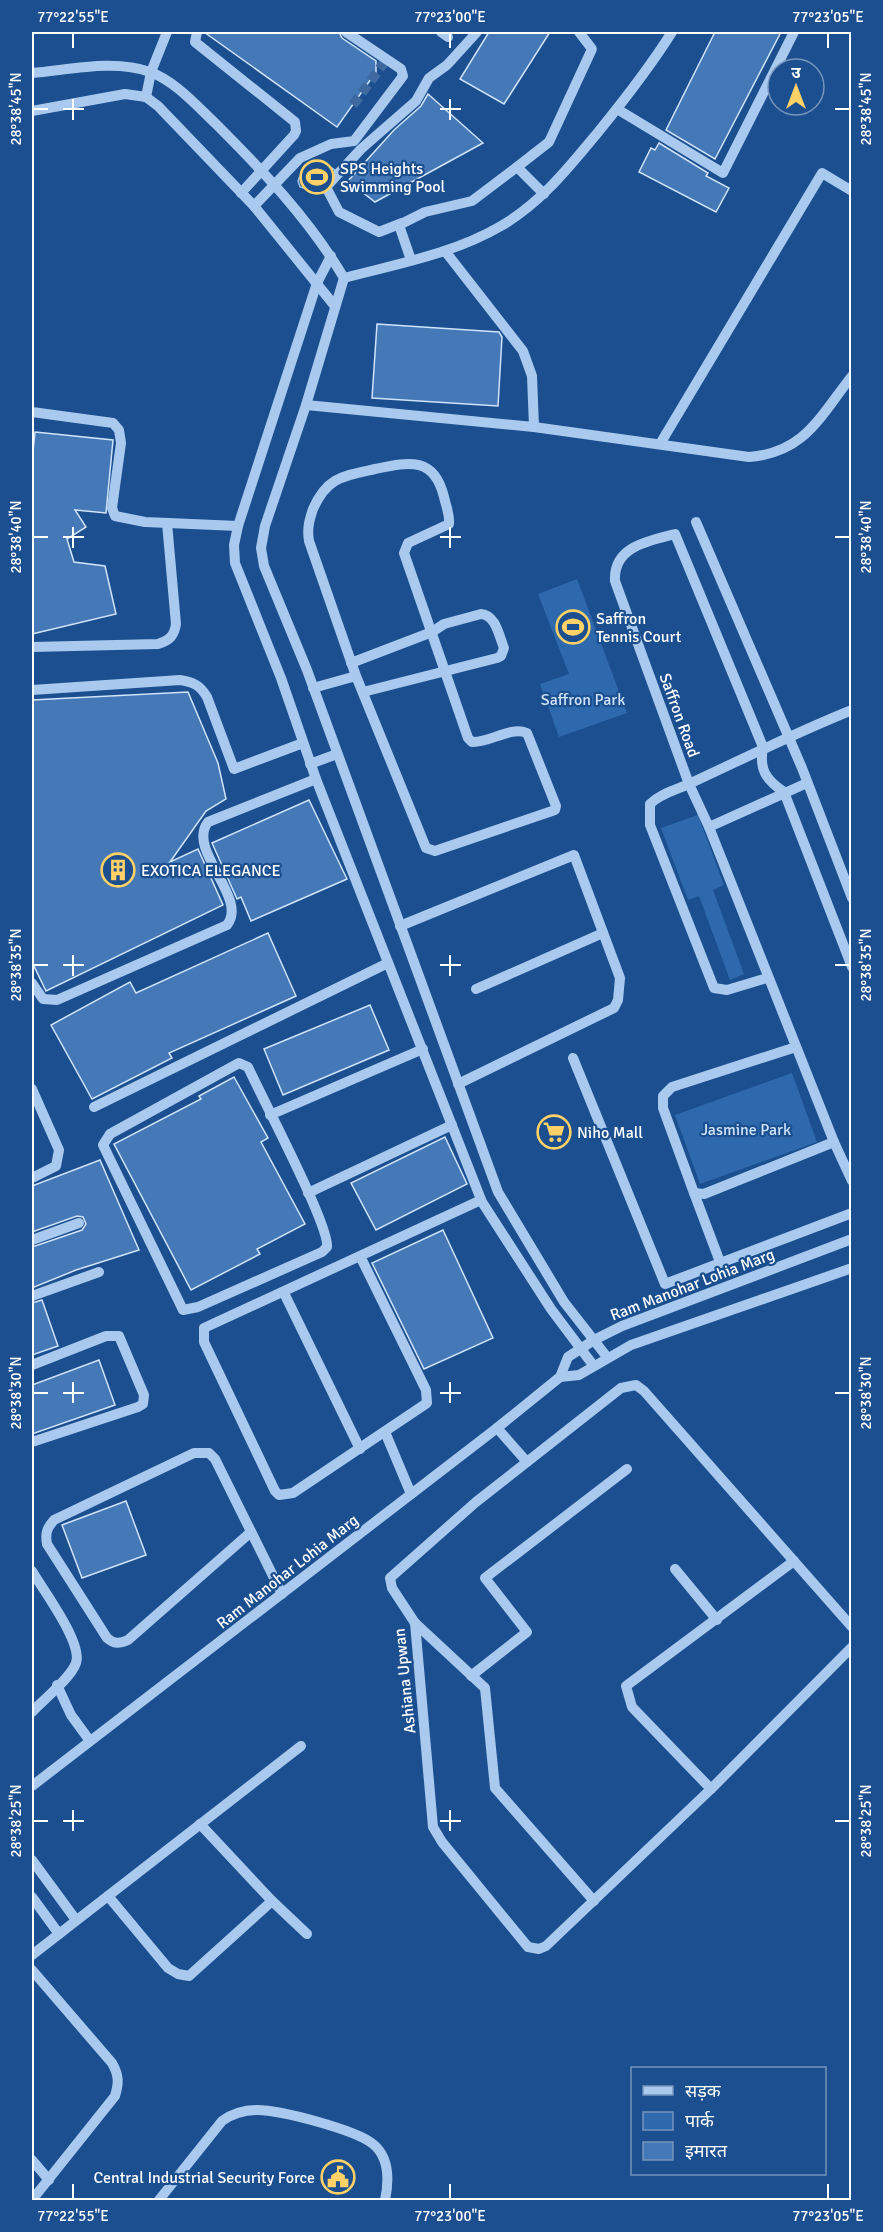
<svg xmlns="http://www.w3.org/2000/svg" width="883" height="2232" font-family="Signika,'Noto Sans Devanagari',sans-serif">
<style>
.green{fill:#2e69ad}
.water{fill:#3c6290;stroke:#9cc4f0;stroke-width:1.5}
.building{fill:#4478b7;stroke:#cfe3fa;stroke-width:1.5}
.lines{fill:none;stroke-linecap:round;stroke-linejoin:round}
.minor-tunnel{stroke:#3d69a0;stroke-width:10;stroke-dasharray:10 5;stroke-linecap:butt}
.minor{stroke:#a9c9ee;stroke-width:10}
.ticks{fill:none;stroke:#fff;stroke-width:2}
.labels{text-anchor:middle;stroke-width:4.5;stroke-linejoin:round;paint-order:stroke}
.poi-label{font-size:16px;fill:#fff;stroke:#1b4f8f;text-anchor:start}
.park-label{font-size:16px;fill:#cfe3fa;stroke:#1b4f8f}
.street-label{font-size:16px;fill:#fff;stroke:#1b4f8f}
.neatline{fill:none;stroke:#fff;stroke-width:2}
.ticks-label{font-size:15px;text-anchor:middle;fill:#fff}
</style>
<rect width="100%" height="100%" fill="#1b4f8f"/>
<!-- green -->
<g class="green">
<polygon points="577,579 627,713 559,737 540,684 569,674 538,594"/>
<polygon points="698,815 724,885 713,890 744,974 730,980 699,896 688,900 661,828"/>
<polygon points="792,1073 817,1142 700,1184 675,1115"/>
</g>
<!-- water -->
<polygon class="water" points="327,165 335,170 333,177 307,189 300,187 298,181 300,176"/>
<!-- building -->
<g class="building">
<polygon points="204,32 339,32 342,38 376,61 376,72 337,127"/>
<polygon points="489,32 550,32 504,104 460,79"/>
<polygon points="715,32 781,32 715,159 666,130"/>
<polygon points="428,94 483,143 375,202 348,181 394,130 421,106"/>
<polygon points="659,143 708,173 706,176 729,188 716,212 639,172 651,148 655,150"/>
<polygon points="377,324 499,332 502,337 498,406 372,398"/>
<polygon points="35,432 113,440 106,513 75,510 86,527 67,539 74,562 105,566 116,614 32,634 32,461"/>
<polygon points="188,692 218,763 226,799 206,811 170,862 198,849 223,905 46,991 32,962 32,700"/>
<polygon points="309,800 347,879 251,921 241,897 237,899 212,843"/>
<polygon points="268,933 296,996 169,1053 172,1058 92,1099 51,1025 130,982 136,993"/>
<polygon points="370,1005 389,1050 283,1095 264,1049"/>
<polygon points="234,1077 268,1138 261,1142 305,1224 257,1249 260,1254 191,1290 114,1144 201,1099 199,1096"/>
<polygon points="445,1137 467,1184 376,1230 351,1183"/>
<polygon points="100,1160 139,1250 76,1270 32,1288 32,1247 82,1230 86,1224 83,1217 77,1216 32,1232 32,1186"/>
<polygon points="443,1230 493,1338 424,1369 372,1263"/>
<polygon points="42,1300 58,1346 32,1355 32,1303"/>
<polygon points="99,1360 115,1405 32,1434 32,1385"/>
<polygon points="126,1501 146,1555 82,1578 62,1525"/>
</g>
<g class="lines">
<!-- minor-tunnel -->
<polyline class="minor-tunnel" points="353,105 386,60"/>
<!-- minor -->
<g class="minor">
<polyline points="197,32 195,42 295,122 296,131 294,135 241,193"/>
<polyline points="441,32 448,37"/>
<path d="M32 73C69 70 114 59 150 72 175 81 196 105 215 123 263 171 309 219 344 278L306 405 265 526 261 548 264 566 307 670 498 1192 564 1302 607 1357"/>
<polyline points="146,97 151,72 167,32"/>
<polyline points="617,109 723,173 794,32"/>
<polyline points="32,111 125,94 146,97 158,106 254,206 334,305"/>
<polyline points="544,194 517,167 549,142 592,49 579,32"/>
<polyline points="254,206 300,158 331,144 354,141 403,76 401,69 346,32"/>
<polyline points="402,223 379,232 339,212 326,187 361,149 416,101 429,78 447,65 477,32"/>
<polyline points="445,251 523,351 532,376 534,427"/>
<polyline points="331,256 317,283 238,526 234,545 235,563 281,678 316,779 482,1202 551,1309 593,1365"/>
<polyline points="411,260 399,225 425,212 472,201 517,167"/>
<path d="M344 278C397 264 453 254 501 226 541 203 569 167 599 131 625 99 650 67 672 32"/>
<path d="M306 405 534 427 749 457C805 453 820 416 852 376"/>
<polyline points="32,412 113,423 119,430 121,443 112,508 115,516 145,522 238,526"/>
<polyline points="660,444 822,173 852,191"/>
<polyline points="696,522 802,768 852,898"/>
<path d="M32 647 158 644C170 640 174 636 176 624L167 523"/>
<path d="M351 663 432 632 444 624 481 614C496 615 499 636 504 648L501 656 497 658 363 692"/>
<path d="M313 688 356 676 309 541C307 529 309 521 313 509 327 477 343 476 375 469 409 462 434 456 444 497 446 506 450 515 449 524L408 543 404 553 468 738 472 742C490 743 510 726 527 733L556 806 555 810 435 851 426 848 356 676"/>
<path d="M32 690 180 680C193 682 200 685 207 697L234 769 303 743"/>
<polyline points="310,764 337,754"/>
<path d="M807 783 709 827 689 784 615 581C613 547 647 541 675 534L763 747C759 769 765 779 784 792L852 967"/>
<polyline points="709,827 834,1142 704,1194 694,1193 663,1108 663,1096 672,1087 796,1047"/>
<polyline points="400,926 574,855 620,978 618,1000 614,1008 458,1084"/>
<path d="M767 978 727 990 714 988 650 825V804C661 793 677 790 691 783 745 758 797 732 852 710"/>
<path d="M32 983 43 999 57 1000 227 925C249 898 186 850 208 822L316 779"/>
<polyline points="476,989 603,933"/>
<polyline points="573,1058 665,1284 852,1213"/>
<path d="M239 1063 248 1067C261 1096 330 1226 327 1247L322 1252 198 1307 183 1310 103 1145 110 1134Z"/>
<polyline points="32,1089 59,1150 56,1166 32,1178"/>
<polyline points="94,1107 388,963"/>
<polyline points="270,1115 423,1049"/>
<polyline points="834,1142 852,1181"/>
<polyline points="308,1193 452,1125"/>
<polyline points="694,1193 720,1262"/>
<polyline points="32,1240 79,1223"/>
<polyline points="361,1258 426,1390 427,1403 293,1493 279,1495 275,1491 204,1342 204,1328 481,1200"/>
<polyline points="284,1293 360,1449"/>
<polyline points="32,1296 99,1272"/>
<polyline points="32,1365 106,1336 119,1336 144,1395 143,1404 138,1407 32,1442"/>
<polyline points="560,1377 579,1375 631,1345 852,1268"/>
<polyline points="497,1428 527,1462"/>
<polyline points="385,1432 411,1494"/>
<path d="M251 1532 128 1640C119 1644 114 1644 107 1638L47 1544C45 1533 47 1528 54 1520L194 1453H209L215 1459 282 1594"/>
<polyline points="675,1569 717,1620"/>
<path d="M32 1571C43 1590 83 1643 76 1663 71 1678 43 1700 32 1712"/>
<polyline points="415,1623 485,1688 495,1788 594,1901"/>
<polyline points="852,1627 644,1391 636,1385 621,1388 476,1502 390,1578 392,1588 415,1623 433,1827 442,1842 528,1947 539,1949 546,1946 711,1789 852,1647"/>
<polyline points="471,1676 527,1632 485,1578 627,1469"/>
<polyline points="57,1685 71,1715 90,1741"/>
<polyline points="32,1786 497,1428 560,1377 568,1357 594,1340 622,1326 852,1239"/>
<polyline points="711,1789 632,1707 626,1686 794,1561"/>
<polyline points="200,1824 272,1901 307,1934"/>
<polyline points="32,1860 76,1920"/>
<polyline points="108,1896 168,1968 178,1974 189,1976 272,1901"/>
<polyline points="32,1897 59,1934"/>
<polyline points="32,1955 301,1746"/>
<path d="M32 1970 112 2063C119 2075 119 2083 115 2096L32 2200"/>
<polyline points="32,2160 49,2180"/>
<path d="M159 2200 222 2121C233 2113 244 2110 257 2110 281 2110 356 2130 373 2144 390 2158 389 2181 385 2200"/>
</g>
</g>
<!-- ticks -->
<path class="ticks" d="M73 33V48M450 33V48M828 33V48M73 99V120M450 99V120M33 109H48M63 109H84M440 109H461M835 109H850M73 527V548M450 527V548M33 537H48M63 537H84M440 537H461M835 537H850M73 955V976M450 955V976M33 965H48M63 965H84M440 965H461M835 965H850M73 1382V1403M450 1382V1403M33 1393H48M63 1393H84M440 1393H461M835 1393H850M73 1810V1831M450 1810V1831M33 1821H48M63 1821H84M440 1821H461M835 1821H850M73 2184V2199M450 2184V2199M828 2184V2199"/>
<!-- icons -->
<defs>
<g id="stadium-ring" transform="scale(1.725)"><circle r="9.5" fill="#1b4f8f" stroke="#ffd166" stroke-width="1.5"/><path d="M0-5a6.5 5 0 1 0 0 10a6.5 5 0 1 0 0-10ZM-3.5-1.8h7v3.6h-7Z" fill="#ffd166"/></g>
<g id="building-ring" transform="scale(1.725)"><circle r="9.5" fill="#1b4f8f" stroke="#ffd166" stroke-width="1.5"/><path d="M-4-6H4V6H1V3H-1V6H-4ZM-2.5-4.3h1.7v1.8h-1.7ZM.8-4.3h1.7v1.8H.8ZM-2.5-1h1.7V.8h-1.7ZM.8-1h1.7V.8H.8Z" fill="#ffd166"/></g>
<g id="supermarket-ring" transform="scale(1.725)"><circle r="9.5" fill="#1b4f8f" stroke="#ffd166" stroke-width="1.5"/><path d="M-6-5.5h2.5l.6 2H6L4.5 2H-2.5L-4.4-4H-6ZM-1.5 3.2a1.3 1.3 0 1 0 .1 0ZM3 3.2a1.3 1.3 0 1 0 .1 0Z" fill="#ffd166"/></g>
<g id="civic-ring" transform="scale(1.725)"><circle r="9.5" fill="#1b4f8f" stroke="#ffd166" stroke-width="1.5"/><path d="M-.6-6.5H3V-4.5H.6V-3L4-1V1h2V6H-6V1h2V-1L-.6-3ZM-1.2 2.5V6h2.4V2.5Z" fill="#ffd166"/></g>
</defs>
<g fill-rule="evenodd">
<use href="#stadium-ring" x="317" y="177"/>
<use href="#stadium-ring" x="573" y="627"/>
<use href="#building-ring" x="118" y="870"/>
<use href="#supermarket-ring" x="554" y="1132"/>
<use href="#civic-ring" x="338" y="2177"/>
</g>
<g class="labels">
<!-- poi labels -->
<g class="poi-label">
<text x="340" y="174">SPS Heights<tspan x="340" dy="18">Swimming Pool</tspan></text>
<text x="596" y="624">Saffron<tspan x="596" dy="18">Tennis Court</tspan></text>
<text x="141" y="876">EXOTICA ELEGANCE</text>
<text x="577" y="1138">Niho Mall</text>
<text x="315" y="2183" text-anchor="end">Central Industrial Security Force</text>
</g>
<!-- park labels -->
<g class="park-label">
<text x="583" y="705">Saffron Park</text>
<text x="746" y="1135">Jasmine Park</text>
</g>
<!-- street labels -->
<g class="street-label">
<text transform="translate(680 715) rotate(70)" y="6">Saffron Road</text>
<text transform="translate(692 1284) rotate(-21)" y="6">Ram Manohar Lohia Marg</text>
<text transform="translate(287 1571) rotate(-38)" y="6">Ram Manohar Lohia Marg</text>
<text transform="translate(404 1681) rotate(-96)" y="6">Ashiana Upwan</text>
</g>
</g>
<!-- border -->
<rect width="883" height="2232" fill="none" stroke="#1b4f8f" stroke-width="66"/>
<!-- legend -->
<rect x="631" y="2067" width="195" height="108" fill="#1b4f8f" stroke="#7695bc" stroke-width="1.5"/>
<rect x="643" y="2086" width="30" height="9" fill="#a9c9ee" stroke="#7695bc" stroke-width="1.5"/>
<text x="685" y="2097" font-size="18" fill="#ffffff">सड़क</text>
<rect x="643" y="2112" width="30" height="18" fill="#2e69ad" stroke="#7695bc" stroke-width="1.5"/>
<text x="685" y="2127" font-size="18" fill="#ffffff">पार्क</text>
<rect x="643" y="2142" width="30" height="18" fill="#4478b7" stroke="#7695bc" stroke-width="1.5"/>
<text x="685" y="2157" font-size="18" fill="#ffffff">इमारत</text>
<!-- north arrow -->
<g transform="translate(796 87)"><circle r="28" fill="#1b4f8f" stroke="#7695bc" stroke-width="1.5"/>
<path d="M0-4.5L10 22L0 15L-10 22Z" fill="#ffd166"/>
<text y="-9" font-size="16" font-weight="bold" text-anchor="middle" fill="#ffffff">उ</text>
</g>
<rect x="33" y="33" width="817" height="2166" class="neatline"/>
<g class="ticks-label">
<text x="73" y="22">77°22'55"E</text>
<text x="450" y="22">77°23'00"E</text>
<text x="828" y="22">77°23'05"E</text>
<text transform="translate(16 109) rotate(-90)" y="5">28°38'45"N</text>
<text transform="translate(866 109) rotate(-90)" y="5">28°38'45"N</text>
<text transform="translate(16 537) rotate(-90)" y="5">28°38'40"N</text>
<text transform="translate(866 537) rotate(-90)" y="5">28°38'40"N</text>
<text transform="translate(16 965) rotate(-90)" y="5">28°38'35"N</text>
<text transform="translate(866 965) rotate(-90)" y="5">28°38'35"N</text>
<text transform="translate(16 1393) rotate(-90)" y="5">28°38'30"N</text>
<text transform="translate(866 1393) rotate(-90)" y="5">28°38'30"N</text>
<text transform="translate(16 1821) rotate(-90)" y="5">28°38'25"N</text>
<text transform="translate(866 1821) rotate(-90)" y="5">28°38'25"N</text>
<text x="73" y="2221">77°22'55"E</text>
<text x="450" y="2221">77°23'00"E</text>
<text x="828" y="2221">77°23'05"E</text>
</g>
</svg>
